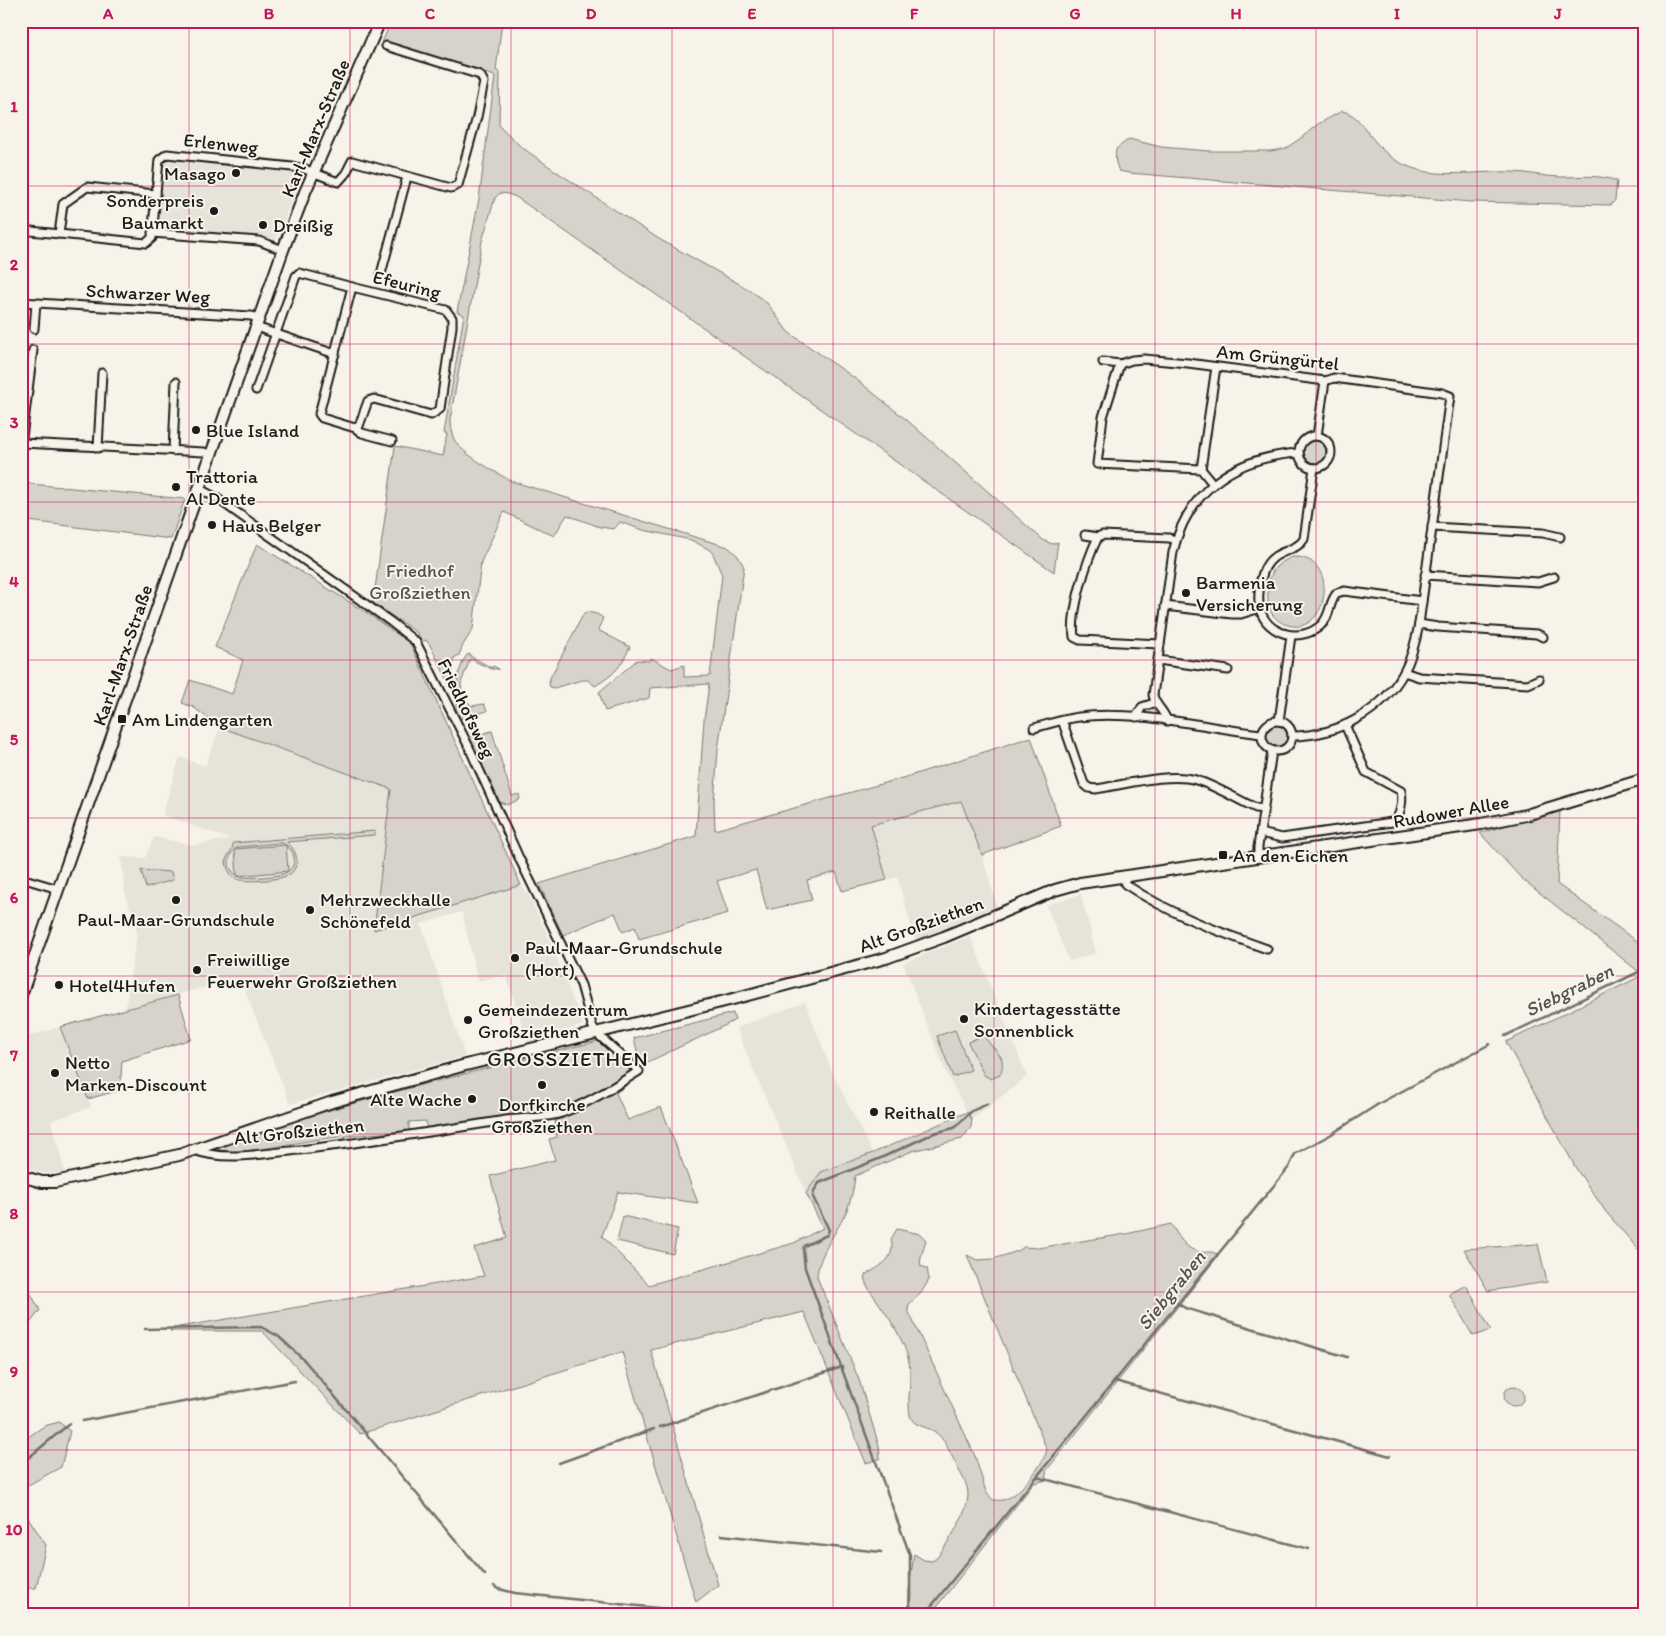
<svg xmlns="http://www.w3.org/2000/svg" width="1666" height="1636" font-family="Itim,sans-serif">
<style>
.built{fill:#e6e3d9}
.green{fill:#d7d3cb;stroke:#7a7874;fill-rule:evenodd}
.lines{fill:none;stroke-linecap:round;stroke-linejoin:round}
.stream{stroke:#72716c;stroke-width:2.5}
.street-casing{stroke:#1c1c1c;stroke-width:11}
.secondary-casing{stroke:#1c1c1c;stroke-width:14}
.street{stroke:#f7f3e8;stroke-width:7}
.secondary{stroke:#f7f3e8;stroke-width:10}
.grid{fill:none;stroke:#c2185b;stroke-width:1;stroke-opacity:0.55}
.poi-dot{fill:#1c1c1c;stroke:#f7f3e8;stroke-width:2}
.labels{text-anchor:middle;stroke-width:4;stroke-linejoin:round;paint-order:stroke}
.street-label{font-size:19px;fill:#1c1c1c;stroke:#f7f3e8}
.poi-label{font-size:19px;fill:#1c1c1c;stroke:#f7f3e8;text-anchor:start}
.park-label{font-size:19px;fill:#545351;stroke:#f7f3e8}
.water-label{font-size:20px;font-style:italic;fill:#565452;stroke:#f7f3e8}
.quarter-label{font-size:21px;letter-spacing:1px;fill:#1c1c1c;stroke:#f7f3e8}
.neatline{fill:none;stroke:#c2185b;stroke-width:2}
.grid-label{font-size:16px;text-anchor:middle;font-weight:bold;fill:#c2185b}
</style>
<rect width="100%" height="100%" fill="#f7f3e8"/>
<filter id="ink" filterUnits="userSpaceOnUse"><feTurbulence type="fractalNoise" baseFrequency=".02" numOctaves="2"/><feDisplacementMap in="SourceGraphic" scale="10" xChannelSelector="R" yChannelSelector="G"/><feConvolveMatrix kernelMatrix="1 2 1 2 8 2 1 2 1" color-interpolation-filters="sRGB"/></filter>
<g filter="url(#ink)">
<!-- built -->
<g class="built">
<polygon points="170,149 308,162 274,245 154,231 161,160 168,155"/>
<polygon points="220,727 391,789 374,930 521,885 528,894 550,941 583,1025 528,1043 506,975 478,981 462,912 421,924 465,1056 290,1104 240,978 123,1009 126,1005 137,932 125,892 121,857 145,858 154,837 194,845 230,839 162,815 180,757 205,766"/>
<polygon points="961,801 982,855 998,909 916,942 897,877 887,880 871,825"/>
<polygon points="1081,894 1096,953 1069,961 1046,905"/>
<polygon points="970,936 1027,1076 972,1120 947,1075 903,963"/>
<polygon points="805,1002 833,1074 876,1160 814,1191 806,1193 736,1028"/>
<polygon points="60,1027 91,1107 51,1121 65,1172 47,1174 34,1171 21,1164 21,1038"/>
</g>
<!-- green -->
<g class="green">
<path d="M391 21H502L496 70 500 73 499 125 520 146 557 172 659 239 750 290 768 304 788 332 856 379 908 421 1043 540 1052 544 1058 542 1054 572 516 197 508 194 500 193 495 198 482 241 450 420C450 426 451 433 454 439 460 453 497 473 511 481L728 547 738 556 744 567 718 750 714 802 715 830 906 777 1031 737 1061 826 982 855 961 801 871 825 887 880 842 891 836 872 807 880 812 900 767 910 756 870 717 881 728 913 639 939 635 927 623 932 615 913 563 935 539 884 696 836 704 720 709 684 650 688 649 698 605 711 599 692 637 660 649 661 651 658 671 669 684 665V677L710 676 722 575 713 554 710 550 691 540 643 530 620 522 614 529 600 527 567 515 554 536 504 512 481 562 473 629 463 645 459 655 454 658 451 687 429 643 425 640 422 642 416 632 373 603 395 446 443 456 447 434 444 433 464 315 457 312 479 199 495 76 382 43Z"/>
<path d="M1342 111C1358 114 1363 128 1374 140 1388 158 1405 168 1428 172 1452 176 1486 171 1512 172 1528 172 1544 177 1561 177 1580 177 1599 174 1617 181L1615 200 1611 205 1471 202 1129 173 1119 171C1115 163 1115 157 1116 149L1129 139 1161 147 1209 151H1271L1286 148 1301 138 1318 124Z"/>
<circle cx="1315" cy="452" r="11"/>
<polygon points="21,483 185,499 171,539 21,520"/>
<polygon points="257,544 367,613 410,643 521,885 374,930 391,789 220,727 193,707 182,703 190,680 232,694 243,660 215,647"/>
<path d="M1293 557C1341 555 1329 637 1288 625 1282 624 1276 619 1272 614 1265 602 1267 577 1276 567 1281 562 1287 559 1293 557Z"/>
<path d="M587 612 597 614 603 618 598 630 630 647C620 668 615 674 595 686L588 680H582L554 688 550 687 549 684 550 678 584 613Z"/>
<polygon points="470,654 470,656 492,668 493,666 499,669 491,669 470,659 461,683 462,696 472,706 484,704 487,711 460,719 456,710 458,675 463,661 467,655"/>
<circle cx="1277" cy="736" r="11"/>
<polygon points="492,731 512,796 519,794 520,799 507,805 500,802 469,737"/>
<polygon points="1560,810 1557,884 1645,947 1645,1257 1606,1212 1577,1170 1506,1042 1643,975 1521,878 1480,833"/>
<path d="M375 831V835L287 842C296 850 302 864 290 874 282 880 245 883 237 879 232 877 229 872 227 867 223 855 234 852 233 843ZM281 843C295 847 300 866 285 873 277 877 246 879 237 876L288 871 286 845 235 849 237 875C225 868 227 853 239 847Z"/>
<polygon points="141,870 171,872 173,880 146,888"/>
<polygon points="178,995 191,1039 122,1061 120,1090 88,1099 60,1027"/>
<polygon points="733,1013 735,1020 726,1025 648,1062 640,1060 638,1055 634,1038"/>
<polygon points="955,1030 971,1070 953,1077 937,1036"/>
<path d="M984 1035C991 1051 1009 1053 1000 1075L991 1079 984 1075 968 1042Z"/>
<path d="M598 1041 637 1077 616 1093 628 1120 661 1107 698 1203 618 1192 602 1236 649 1285 794 1243 823 1228 806 1193 821 1172 873 1153 967 1112 972 1120 971 1127 962 1139 912 1151 855 1176C854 1188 851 1199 847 1210 837 1233 819 1252 817 1277L859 1380 879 1446 880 1459 866 1463 804 1312 651 1350 718 1585 696 1602 622 1352 360 1434 262 1331H170L179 1327 484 1276 474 1248 507 1238 490 1176 555 1160 549 1139 557 1137 555 1120 546 1111 427 1129 426 1121 409 1122V1131C377 1133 345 1136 314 1140 296 1143 232 1156 219 1150V1148L220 1146C344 1101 470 1073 598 1041Z"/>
<polygon points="623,1216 678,1229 673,1254 617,1241"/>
<path d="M1171 1224C1178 1235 1185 1250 1200 1252 1209 1253 1210 1250 1219 1255L1046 1471 1047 1480 1034 1483 930 1615H908L909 1589 914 1554 924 1560 932 1561 937 1558C948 1541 968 1515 968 1494 968 1483 959 1472 955 1462 949 1451 945 1439 934 1431 925 1426 912 1426 910 1415 907 1400 911 1384 910 1369 907 1339 883 1310 867 1286L865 1275C881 1266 896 1259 891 1239L897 1229 920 1234 926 1240 921 1257 920 1266 927 1268 929 1280 921 1293 909 1304 908 1310 975 1456 986 1492 993 1500C997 1500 1002 1501 1006 1499 1020 1494 1043 1465 1047 1450L967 1255 977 1260 993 1259 1018 1251 1024 1247 1038 1248 1126 1234Z"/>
<polygon points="1538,1244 1547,1282 1488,1291 1464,1249"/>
<polygon points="21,1277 40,1310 21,1335"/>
<polygon points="1466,1285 1491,1330 1473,1336 1449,1294"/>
<circle cx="1514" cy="1396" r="10"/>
<polygon points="59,1422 70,1431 61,1467 21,1489 21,1442 44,1426"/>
<polygon points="21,1507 46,1545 36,1588 21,1588"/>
</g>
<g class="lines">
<!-- stream -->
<g class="stream">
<polyline points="1505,1036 1645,969"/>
<polyline points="1177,1303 1185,1308 1347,1357"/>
<polyline points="145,1329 261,1327 278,1336 305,1361 485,1575"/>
<polyline points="1115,1381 1390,1456"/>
<polyline points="82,1421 295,1381"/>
<polyline points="660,1427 842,1367"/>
<polyline points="559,1463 654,1429"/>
<polyline points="21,1464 69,1424"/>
<polyline points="1037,1477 1309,1549"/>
<polyline points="721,1535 881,1552"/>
<polyline points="494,1586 499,1589 515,1593 714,1614"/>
<polyline points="910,1615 910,1555 805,1268 803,1249 804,1246 827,1235 829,1230 813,1197 814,1191 819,1183 881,1158 934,1133 954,1128 972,1111 987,1104"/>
<polyline points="924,1615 1289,1167 1295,1154 1330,1135 1380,1103 1490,1044"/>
</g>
<!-- street casing -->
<g class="street-casing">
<g id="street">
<polyline points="21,230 146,243 152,238 159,160 167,154 302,168 338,182 346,173 352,161 451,188 458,185 477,117 484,82 480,75 386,46"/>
<polyline points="152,233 259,241 283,250"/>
<polyline points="59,234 63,204 87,187 156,194"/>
<polyline points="381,274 407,177"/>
<polygon points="352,287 446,310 452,318 452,327 440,409 431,415 374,399 368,401 359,426 355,428 322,418 319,414"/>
<polyline points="21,302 251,316 259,318"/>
<polyline points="256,327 335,354"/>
<polyline points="34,329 36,303"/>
<path d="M1103 362 1120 364 1132 360 1144 359 1188 363 1325 381 1334 378 1442 393 1450 396 1419 624C1416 640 1412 657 1404 672 1382 712 1337 736 1292 736"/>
<polyline points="1120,364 1103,417 1097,464 1201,469 1213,484"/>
<polyline points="256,390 296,276 299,273 352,287"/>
<polyline points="355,428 362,433 392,441"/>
<polyline points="1317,436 1325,381"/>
<circle cx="1315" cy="452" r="16"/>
<polyline points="22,443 204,452 210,454"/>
<polyline points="21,446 33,350"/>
<polyline points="98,448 102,373"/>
<polyline points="173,451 176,382"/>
<path d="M1314 468 1304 539C1296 553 1275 548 1265 568 1260 578 1257 598 1260 609 1267 635 1300 643 1320 626 1331 617 1328 603 1337 593L1344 591 1422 601"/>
<polyline points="1201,469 1216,367"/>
<polyline points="1432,527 1543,533 1560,537"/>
<polyline points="1085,535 1098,537"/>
<polyline points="1425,575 1538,582 1554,577"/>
<polyline points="1165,606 1232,614 1241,614 1260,608"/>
<polyline points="1419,624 1438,627 1537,634 1543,637"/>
<path d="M1160 644 1080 640 1074 637C1070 612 1087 560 1098 537L1102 535 1169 538 1176 540"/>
<polyline points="1158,660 1228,670"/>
<polyline points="1404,672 1419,677 1528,684 1539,679"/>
<polyline points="1136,717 1142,707 1154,703"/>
<path d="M1062 720 1084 784 1089 788 1096 789C1123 785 1170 772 1196 780 1216 786 1236 799 1256 808L1264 809"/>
<circle cx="1277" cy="736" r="15"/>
<path d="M1167 721C1164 710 1155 706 1153 695L1173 552C1188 489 1236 457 1299 453"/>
<polyline points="1279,721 1291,636"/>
<path d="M1034 728C1049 724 1063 719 1079 717 1135 710 1204 727 1261 734"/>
<path d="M1260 833 1282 838 1392 822C1401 818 1403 800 1401 791L1366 772 1345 725"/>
<polyline points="1258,857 1258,847 1272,751"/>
<path d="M1123 876 1125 884C1170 914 1216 931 1267 949"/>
<polyline points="21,878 58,889"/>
<path d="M194 1150C225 1162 266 1153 299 1150 368 1142 437 1131 506 1120 522 1118 548 1118 562 1113 590 1102 614 1087 639 1071L596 1033 592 1025 581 985 520 860 468 745 416 642 391 622 215 497 198 488"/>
</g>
</g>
<!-- secondary casing -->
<g class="secondary-casing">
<g id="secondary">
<polyline points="21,995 283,250 305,192 380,21"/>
<polyline points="21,1176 42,1182 55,1182 179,1155 332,1102 462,1066 733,999 886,958 944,937 1055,890 1080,883 1481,824 1526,815 1645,779"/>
</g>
</g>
<!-- street -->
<use href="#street" class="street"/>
<!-- secondary -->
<use href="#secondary" class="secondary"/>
</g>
</g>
<!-- grid -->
<path class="grid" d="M189 21V1615M350 21V1615M511 21V1615M672 21V1615M833 21V1615M994 21V1615M1155 21V1615M1316 21V1615M1477 21V1615M21 186H1645M21 344H1645M21 502H1645M21 660H1645M21 818H1645M21 976H1645M21 1134H1645M21 1292H1645M21 1450H1645"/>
<!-- markers -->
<g class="poi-dot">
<circle cx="236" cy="173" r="5"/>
<circle cx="214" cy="211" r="5"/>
<circle cx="263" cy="225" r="5"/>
<circle cx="196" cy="430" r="5"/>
<circle cx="176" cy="487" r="5"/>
<circle cx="212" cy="525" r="5"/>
<circle cx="1186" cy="593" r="5"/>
<rect x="117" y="714" width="10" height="10" rx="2.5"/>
<rect x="1218" y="850" width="10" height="10" rx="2.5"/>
<circle cx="176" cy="900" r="5"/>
<circle cx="310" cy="910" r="5"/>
<circle cx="515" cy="958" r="5"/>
<circle cx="197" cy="970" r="5"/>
<circle cx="59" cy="985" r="5"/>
<circle cx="964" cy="1019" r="5"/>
<circle cx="468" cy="1020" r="5"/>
<circle cx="55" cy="1073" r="5"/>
<circle cx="542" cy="1085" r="5"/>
<circle cx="472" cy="1099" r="5"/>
<circle cx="874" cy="1112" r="5"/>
</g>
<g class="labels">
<!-- street labels -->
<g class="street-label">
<text transform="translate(315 128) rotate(-67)" y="7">Karl-Marx-Straße</text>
<text transform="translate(221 143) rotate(6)" y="7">Erlenweg</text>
<text transform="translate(407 284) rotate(14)" y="7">Efeuring</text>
<text transform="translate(148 293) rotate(3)" y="7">Schwarzer Weg</text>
<text transform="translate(1278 357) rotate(6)" y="7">Am Grüngürtel</text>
<text transform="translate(122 655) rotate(-71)" y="7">Karl-Marx-Straße</text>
<text transform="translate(467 708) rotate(64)" y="7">Friedhofsweg</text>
<text transform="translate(1451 811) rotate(-10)" y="7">Rudower Allee</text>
<text transform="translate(921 924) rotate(-20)" y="7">Alt Großziethen</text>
<text transform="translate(299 1131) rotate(-6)" y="7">Alt Großziethen</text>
</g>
<!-- poi labels -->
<g class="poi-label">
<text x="226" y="180" text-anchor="end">Masago</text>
<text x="204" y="207" text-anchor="end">Sonderpreis<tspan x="204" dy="22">Baumarkt</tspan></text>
<text x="273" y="232">Dreißig</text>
<text x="206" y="437">Blue Island</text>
<text x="186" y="483">Trattoria<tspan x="186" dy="22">Al Dente</tspan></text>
<text x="222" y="532">Haus Belger</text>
<text x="1196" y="589">Barmenia<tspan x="1196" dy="22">Versicherung</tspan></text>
<text x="132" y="726">Am Lindengarten</text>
<text x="1233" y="862">An den Eichen</text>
<text x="320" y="906">Mehrzweckhalle<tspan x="320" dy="22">Schönefeld</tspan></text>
<text x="176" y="926" text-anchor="middle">Paul-Maar-Grundschule</text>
<text x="525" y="954">Paul-Maar-Grundschule<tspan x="525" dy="22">(Hort)</tspan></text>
<text x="207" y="966">Freiwillige<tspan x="207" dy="22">Feuerwehr Großziethen</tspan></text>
<text x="69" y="992">Hotel4Hufen</text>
<text x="974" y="1015">Kindertagesstätte<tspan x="974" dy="22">Sonnenblick</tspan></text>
<text x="478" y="1016">Gemeindezentrum<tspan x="478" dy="22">Großziethen</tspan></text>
<text x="65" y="1069">Netto<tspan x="65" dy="22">Marken-Discount</tspan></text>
<text x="462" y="1106" text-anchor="end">Alte Wache</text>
<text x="542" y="1111" text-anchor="middle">Dorfkirche<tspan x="542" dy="22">Großziethen</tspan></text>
<text x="884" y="1119">Reithalle</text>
</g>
<!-- park labels -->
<g class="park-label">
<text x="420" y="577">Friedhof<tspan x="420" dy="22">Großziethen</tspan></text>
</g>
<!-- water labels -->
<g class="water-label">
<text transform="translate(1569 990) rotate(-26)" y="7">Siebgraben</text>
<text transform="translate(1171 1290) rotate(-51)" y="7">Siebgraben</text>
</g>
<!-- quarter labels -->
<g class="quarter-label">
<text x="568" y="1066">GROSSZIETHEN</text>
</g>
</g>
<!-- margin -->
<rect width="1666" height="1636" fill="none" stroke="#f7f3e8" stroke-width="55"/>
<rect x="28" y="28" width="1610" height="1580" class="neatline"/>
<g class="grid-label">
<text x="108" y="19">A</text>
<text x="269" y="19">B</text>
<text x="430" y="19">C</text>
<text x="591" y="19">D</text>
<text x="752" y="19">E</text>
<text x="914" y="19">F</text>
<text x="1075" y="19">G</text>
<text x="1236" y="19">H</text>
<text x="1397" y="19">I</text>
<text x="1558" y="19">J</text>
<text x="14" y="112">1</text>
<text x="14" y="270">2</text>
<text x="14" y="428">3</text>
<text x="14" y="587">4</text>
<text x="14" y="745">5</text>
<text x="14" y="903">6</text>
<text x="14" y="1061">7</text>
<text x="14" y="1219">8</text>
<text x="14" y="1377">9</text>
<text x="14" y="1535">10</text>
</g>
</svg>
